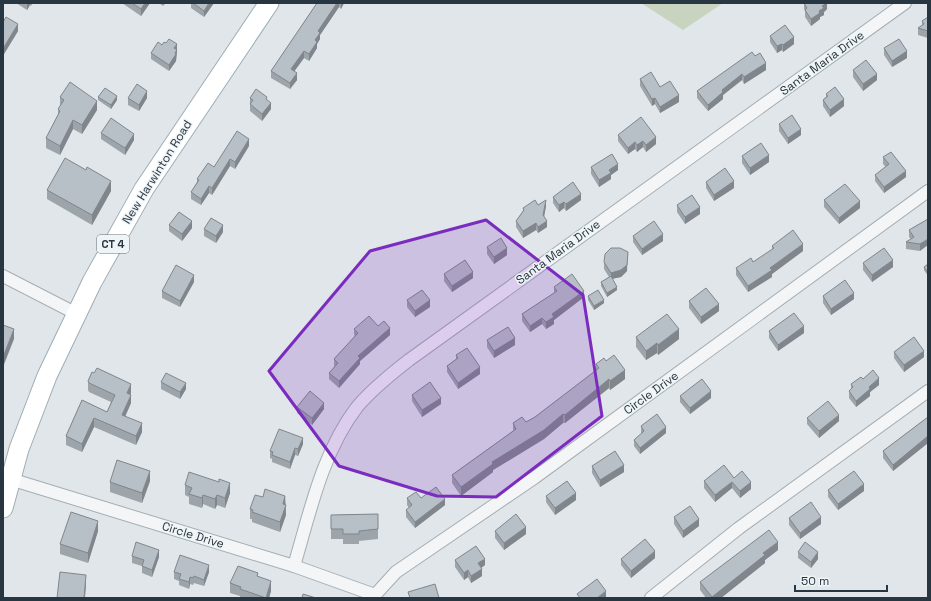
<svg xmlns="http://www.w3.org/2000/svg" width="931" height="601" font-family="'Space Grotesk',sans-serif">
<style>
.green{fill:#c9d4c0}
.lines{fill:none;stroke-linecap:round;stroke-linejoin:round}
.street-casing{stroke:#a5aeb3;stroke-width:14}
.primary-casing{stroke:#9eadb6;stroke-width:21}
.street{stroke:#f3f5f7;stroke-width:12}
.primary{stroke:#fff;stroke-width:19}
.wall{fill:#9da5aa}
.shaded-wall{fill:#80868b}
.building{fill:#b7c0c6;stroke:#80868b}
.marked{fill:#7b2cbf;fill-opacity:0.2;stroke:#7b2cbf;stroke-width:3;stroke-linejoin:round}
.labels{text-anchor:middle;stroke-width:3;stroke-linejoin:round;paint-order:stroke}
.shield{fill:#eff4f7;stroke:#646f78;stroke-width:1}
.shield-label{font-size:11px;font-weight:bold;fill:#283641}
.street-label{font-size:12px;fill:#283641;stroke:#eff4f7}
</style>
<rect width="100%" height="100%" fill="#e0e6e9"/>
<!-- green -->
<polygon class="green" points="641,3 723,3 683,30"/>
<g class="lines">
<!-- street casing -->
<g class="street-casing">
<g id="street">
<polyline points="3,276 77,314"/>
<polyline points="10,479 294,566 375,595 375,598"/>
<path d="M294 566C310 512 322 453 357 407 372 389 391 374 409 360L905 3"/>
<polyline points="375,595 396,572 534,478 928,191"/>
<polyline points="651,598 739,528 928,391"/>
</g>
</g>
<!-- primary casing -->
<g class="primary-casing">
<polyline id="primary" points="3,508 19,449 47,376 92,282 144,189 269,3"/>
</g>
<!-- street -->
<use href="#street" class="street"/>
<!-- primary -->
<use href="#primary" class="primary"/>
</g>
<!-- wall -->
<g class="wall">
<polygon points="16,3 33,3 31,6 30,5 27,10"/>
<polygon points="122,3 150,3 141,16"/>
<polygon points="159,3 166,3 163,6"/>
<polygon points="191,3 214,3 204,17 191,8"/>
<polygon points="317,3 344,3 341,9 339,7 320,35 320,39 317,44 317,48 309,61 304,58 294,71 297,80 290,89 271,78 271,71"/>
<polygon points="804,3 827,3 827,9 824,12 824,15 820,17 820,19 811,26 805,17 805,11 804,9"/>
<polygon points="928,17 928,38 918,35 918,28 922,25 922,21"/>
<polygon points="3,22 18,31 4,54 3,53"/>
<polygon points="770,36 794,44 783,52 782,50 777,53 770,42"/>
<polygon points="162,45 177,51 176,61 169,71 151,59 151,53"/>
<polygon points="884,48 907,58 892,67 884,55"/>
<polygon points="755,56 766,70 744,84 742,80 723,95 723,99 708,111 697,98 697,91"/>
<polygon points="853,70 877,80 863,91 853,77"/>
<polygon points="640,79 660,87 679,102 660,113 655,104 652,106 640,86"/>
<polygon points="826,94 844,106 830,117 823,106 823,100 826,97"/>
<polygon points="60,97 97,110 82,134 73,129 60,155 46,148 46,138 58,115 58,109 60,106"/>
<polygon points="98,97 117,100 111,109 98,100"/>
<polygon points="128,98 147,98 139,111 128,105"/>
<polygon points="250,98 267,100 271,109 262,121 250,111"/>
<polygon points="779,124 801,135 788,144 779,131"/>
<polygon points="101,133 134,140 125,155 101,139"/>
<polygon points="618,135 656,144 646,152 643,147 637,152 635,149 628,154 618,141"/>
<polygon points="249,146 235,169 230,166 212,195 209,193 201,205 191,199 191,192 197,182 197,179 214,167"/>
<polygon points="742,156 769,162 750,175 742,163"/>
<polygon points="883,157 906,177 884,193 875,181 875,175 886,167 883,164"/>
<polygon points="591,167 618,170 611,175 611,179 599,187 591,174"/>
<polygon points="86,170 111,191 92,225 47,199 47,190"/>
<polygon points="706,182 734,188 714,201 706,188"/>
<polygon points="553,197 581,200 566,211 564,208 559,212 553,203"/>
<polygon points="824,200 860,208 839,224 824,207"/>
<polygon points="538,205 546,206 544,217 547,227 538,233 536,230 523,238 516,227 516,221 523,211 523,208"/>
<polygon points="677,205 700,214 685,224 677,212"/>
<polygon points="928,219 920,251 906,249 906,242 911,239 909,237 909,230"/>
<polygon points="169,225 192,228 182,241 169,231"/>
<polygon points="204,229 223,232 216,243 204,236"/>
<polygon points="633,236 663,241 642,255 633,242"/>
<polygon points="772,246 803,251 772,274 772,277 748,292 736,275 736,268 753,262 772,250"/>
<polygon points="487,247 507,255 494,264 487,254"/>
<polygon points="604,262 627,271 621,277 612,279 617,290 607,297 601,286 601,282 609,277 604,269"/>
<polygon points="863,263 893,267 872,282 863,270"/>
<polygon points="928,264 928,276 924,270 924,267"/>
<polygon points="444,274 473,278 452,292 444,281"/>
<polygon points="194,282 180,307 162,298 162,291"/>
<polygon points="554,287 584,297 554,320 554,324 546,329 542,324 530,332 522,321 522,314 554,293"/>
<polygon points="588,296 604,303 594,310 588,300"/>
<polygon points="823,296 854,299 831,315 823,303"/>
<polygon points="407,300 430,307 415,317 407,307"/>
<polygon points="689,301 719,311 701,324 689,308"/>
<polygon points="378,326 390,335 360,361 360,364 339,388 329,379 329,373 335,366 334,366 334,359 355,336 354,335 354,329"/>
<polygon points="769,331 804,333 778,351 769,338"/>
<polygon points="636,337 679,339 658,355 657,353 646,360 636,347"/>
<polygon points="487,340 515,345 494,358 487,347"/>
<polygon points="894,352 924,357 904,372 894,358"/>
<polygon points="456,355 480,374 458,389 447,372 447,366 456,359"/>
<polygon points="606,361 625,379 610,390 609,388 565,423 563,423 544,439 493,470 493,472 461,496 452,483 452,475 513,431 513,423 526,422 535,417 596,371 596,364"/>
<polygon points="863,379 879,385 870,392 870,396 856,407 849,398 849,391 851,389 851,384"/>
<polygon points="88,381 131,393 130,394 131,403 125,416 142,432 136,445 94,427 82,452 66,445 66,436 82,400 107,412 111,402 89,392 88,390"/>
<polygon points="161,382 186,389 180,399 161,389"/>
<polygon points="412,395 441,404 422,417 412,401"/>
<polygon points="680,396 711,398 690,414 680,402"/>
<polygon points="297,407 324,409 312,425 297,413"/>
<polygon points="928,417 928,443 893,471 883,458 883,451"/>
<polygon points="807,418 839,421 819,438 807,424"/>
<polygon points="641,426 666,433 640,454 634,446 634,440 641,434"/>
<polygon points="303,444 298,456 295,455 290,469 272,462 272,459 270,458 270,451"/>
<polygon points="592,466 624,472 600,487 592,473"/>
<polygon points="734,478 751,489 740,498 732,488 715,502 704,488 704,481"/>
<polygon points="150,481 142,503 110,492 110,482"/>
<polygon points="185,485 230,493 225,508 217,505 215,509 203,504 202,508 189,504 189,497 185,495"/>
<polygon points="828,490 864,491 838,510 828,497"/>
<polygon points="285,496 286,515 280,532 252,522 252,519 250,519 250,509 263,497"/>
<polygon points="546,496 576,500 555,515 546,502"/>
<polygon points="407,498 421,498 445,505 415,528 406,517 406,510 409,508 407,505"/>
<polygon points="378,514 378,539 359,541 359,544 343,544 343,539 331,539 331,515"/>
<polygon points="674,517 699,526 683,538 674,524"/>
<polygon points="789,518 821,524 800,539 789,525"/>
<polygon points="98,531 88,563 60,554 60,544"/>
<polygon points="495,531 526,534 504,550 495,538"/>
<polygon points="778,550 765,560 765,563 721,598 706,598 700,590 700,582"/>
<polygon points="798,552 818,559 811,568 798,558"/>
<polygon points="132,556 159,557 152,577 142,573 142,566 132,563"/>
<polygon points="655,558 631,578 621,565 621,559"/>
<polygon points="455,560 485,565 481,568 482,576 471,583 468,577 464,580 455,567"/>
<polygon points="174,572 209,572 204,586 194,583 193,585 190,584 189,589 179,585 179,581 174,579"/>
<polygon points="258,576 271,591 269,598 240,598 240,596 230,593 230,583"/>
</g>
<!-- shaded-wall -->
<g class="shaded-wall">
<polygon points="27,3 30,3 30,5 27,10"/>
<polygon points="145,3 150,3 141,16 141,9"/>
<polygon points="209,3 214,3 204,17 204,11"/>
<polygon points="337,3 339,3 339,7 320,35 320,39 317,44 317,48 309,61 309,54 318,31"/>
<polygon points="341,3 344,3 341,9"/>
<polygon points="827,3 827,9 824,12 824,15 820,17 820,19 811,26 811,19 819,11 822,6"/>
<polygon points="18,24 18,31 4,54 4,47"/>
<polygon points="794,37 794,44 783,52 783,45"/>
<polygon points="177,44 177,51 176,61 169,71 169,65 174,48"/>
<polygon points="782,44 782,50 777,53 777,46"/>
<polygon points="304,51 304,58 291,76 291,69"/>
<polygon points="907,51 907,58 892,67 892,61"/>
<polygon points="766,63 766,70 744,84 744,77"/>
<polygon points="297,73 297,80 290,89 290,83"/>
<polygon points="742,74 742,80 723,95 723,99 708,111 708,105 722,90"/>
<polygon points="877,74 877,80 863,91 863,84"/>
<polygon points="147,91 147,98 139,111 139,105"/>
<polygon points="679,95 679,102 660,113 660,107"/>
<polygon points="117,96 117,100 111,109 111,105"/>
<polygon points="655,98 655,104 652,106 652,99"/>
<polygon points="844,99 844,106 830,117 830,110"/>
<polygon points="97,101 97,110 82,134 82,125"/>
<polygon points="271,103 271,109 262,121 262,114"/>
<polygon points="73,120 73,129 60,155 60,146"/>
<polygon points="801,129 801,135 788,144 788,138"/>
<polygon points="134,134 134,140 125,155 125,148"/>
<polygon points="656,137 656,144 646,152 646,145"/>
<polygon points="249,139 249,146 235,169 235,162"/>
<polygon points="643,141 643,147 637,152 637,145"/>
<polygon points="635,142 635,149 628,154 628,148"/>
<polygon points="769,155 769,162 750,175 750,168"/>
<polygon points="230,159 230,166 212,195 212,188"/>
<polygon points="618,164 618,170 611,175 611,179 599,187 599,180 609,170"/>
<polygon points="906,171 906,177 884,193 884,187"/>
<polygon points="111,181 111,191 92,225 92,215"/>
<polygon points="734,181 734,188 714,201 714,195"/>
<polygon points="209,186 209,193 201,205 201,199"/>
<polygon points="581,194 581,200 566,211 566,204"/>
<polygon points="546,200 546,206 543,222 543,215"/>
<polygon points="860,201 860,208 839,224 839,218"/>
<polygon points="564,202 564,208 559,212 559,205"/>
<polygon points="700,207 700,214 685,224 685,217"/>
<polygon points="192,221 192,228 182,241 182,234"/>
<polygon points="547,221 547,227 538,233 538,227"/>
<polygon points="536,223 536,230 523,238 523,231"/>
<polygon points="223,225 223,232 216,243 216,236"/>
<polygon points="663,234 663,241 642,255 642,249"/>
<polygon points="928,239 928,245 920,251 920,244"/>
<polygon points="803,244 803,251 772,274 772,277 748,292 748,286 770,268"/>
<polygon points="507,248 507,255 494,264 494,257"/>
<polygon points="628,252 627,271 621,277 611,279 611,273"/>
<polygon points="893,260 893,267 872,282 872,275"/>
<polygon points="473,272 473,278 452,292 452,286"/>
<polygon points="194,275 194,282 180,307 180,301"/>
<polygon points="617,287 617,290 607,297 607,293"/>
<polygon points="584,291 584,297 554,320 554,324 546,329 546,322 552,314"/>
<polygon points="854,293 854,299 831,315 831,309"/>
<polygon points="430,300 430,307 415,317 415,311"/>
<polygon points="604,300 604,303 594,310 594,306"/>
<polygon points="719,304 719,311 701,324 701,317"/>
<polygon points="542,318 542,324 530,332 530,326"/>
<polygon points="804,326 804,333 778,351 778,345"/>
<polygon points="390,328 390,335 360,361 360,364 339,388 339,381 358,356"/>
<polygon points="14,329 14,339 3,367 3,357"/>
<polygon points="679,329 679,339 658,355 658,345"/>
<polygon points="515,338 515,345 494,358 494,351"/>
<polygon points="657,343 657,353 646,360 646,351"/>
<polygon points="924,351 924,357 904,372 904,365"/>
<polygon points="480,367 480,374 458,389 458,383"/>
<polygon points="625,370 625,379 610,390 610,381"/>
<polygon points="879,378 879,385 870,392 870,396 856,407 856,401 869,387"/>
<polygon points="609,379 609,388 565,423 565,415"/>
<polygon points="186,383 186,389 180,399 180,392"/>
<polygon points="131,384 131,393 127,402 127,393"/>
<polygon points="711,391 711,398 690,414 690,408"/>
<polygon points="131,395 131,403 122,424 122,415"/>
<polygon points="441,398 441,404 422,417 422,410"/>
<polygon points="324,403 324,409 312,425 312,418"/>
<polygon points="563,414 563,423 544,439 493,470 493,472 461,496 461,487 492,462"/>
<polygon points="839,415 839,421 819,438 819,431"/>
<polygon points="94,418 94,427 82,452 82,444"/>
<polygon points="142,423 142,432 136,445 136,436"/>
<polygon points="666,427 666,433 640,454 640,448"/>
<polygon points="928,436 928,443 893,471 893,465"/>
<polygon points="303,438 303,444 298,456 298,449"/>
<polygon points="295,448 295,455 290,469 290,462"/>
<polygon points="624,465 624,472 600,487 600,480"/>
<polygon points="150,471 150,481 142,503 142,493"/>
<polygon points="732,482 732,488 715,502 715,495"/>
<polygon points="751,482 751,489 740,498 740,491"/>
<polygon points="230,483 230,493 225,508 225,498"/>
<polygon points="864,484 864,491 838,510 838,504"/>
<polygon points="576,493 576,500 555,515 555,508"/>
<polygon points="203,495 203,504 202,508 202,498"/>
<polygon points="217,495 217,505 215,509 215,499"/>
<polygon points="285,496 286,515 280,532 280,522 283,504"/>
<polygon points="445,499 445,505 415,528 415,522"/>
<polygon points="821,517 821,524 800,539 800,533"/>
<polygon points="699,519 699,526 683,538 683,531"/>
<polygon points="98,521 98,531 88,563 88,553"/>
<polygon points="526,527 526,534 504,550 504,543"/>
<polygon points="778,542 778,550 765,560 765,563 721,598 712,598 712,597 763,553"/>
<polygon points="159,550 159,557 152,577 152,570"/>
<polygon points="655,551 655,558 631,578 631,571"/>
<polygon points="818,552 818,559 811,568 811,562"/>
<polygon points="485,559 485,565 478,570 478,563"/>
<polygon points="209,565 209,572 204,586 204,580"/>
<polygon points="482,569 482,576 471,583 471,576"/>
<polygon points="468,570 468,577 464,580 464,573"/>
<polygon points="86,575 86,585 85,598 84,598"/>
<polygon points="190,577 190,584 189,589 189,582"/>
<polygon points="271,581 271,591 269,598 266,598"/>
<polygon points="606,591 606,598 597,598"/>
</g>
<!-- building -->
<g class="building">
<polygon points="132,3 145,3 141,9"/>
<polygon points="193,3 209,3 204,11"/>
<polygon points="317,3 337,3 318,31 320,33 315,40 317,42 309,54 304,51 291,69 297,73 290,83 271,71"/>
<polygon points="804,3 827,3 822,6 824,8 819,11 820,13 811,19 805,10 807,8"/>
<polygon points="6,17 18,24 4,47 3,46 3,22"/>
<polygon points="928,17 928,31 918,28 924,24 922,21"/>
<polygon points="785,25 794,37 783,45 782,44 777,46 770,36"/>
<polygon points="169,39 177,44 174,48 177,50 175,53 176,54 169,65 151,53 158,42 162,45 164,42 166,43"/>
<polygon points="899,39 907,51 892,61 884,48"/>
<polygon points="752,52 755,56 760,53 766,63 744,77 742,74 722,90 723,92 708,105 697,91"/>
<polygon points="866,60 877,74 863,84 853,70"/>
<polygon points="651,72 660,87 670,81 679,95 660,107 655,98 652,99 640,79"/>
<polygon points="70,82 97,101 82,125 73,120 60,146 46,138 60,111 58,109 64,100 60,97"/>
<polygon points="137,84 147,91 139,105 128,98"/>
<polygon points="835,87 844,99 830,110 823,100 828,96 826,94"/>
<polygon points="105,88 117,96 111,105 98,97"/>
<polygon points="256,89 267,97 266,99 271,103 262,114 250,104 253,100 250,98"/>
<polygon points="792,115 801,129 788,138 779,124"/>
<polygon points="641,117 656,137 646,145 643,141 637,145 635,142 628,148 618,135"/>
<polygon points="111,118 134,134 125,148 101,133"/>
<polygon points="237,131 249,139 235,162 230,159 212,188 209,186 201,199 191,192 199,180 197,179 208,163 214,167"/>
<polygon points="761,143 769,155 750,168 742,156"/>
<polygon points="891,152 906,171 884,187 875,175 889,164 883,157"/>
<polygon points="612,154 618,164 609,170 611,173 599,180 591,167"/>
<polygon points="65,158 86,170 87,167 111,181 92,215 47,190"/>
<polygon points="725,168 734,181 714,195 706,182"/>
<polygon points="573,182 581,194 566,204 564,202 559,205 553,197"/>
<polygon points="845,184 860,201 839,218 824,200"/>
<polygon points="692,195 700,207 685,217 677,205"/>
<polygon points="535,200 538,205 546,200 543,215 547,221 538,227 536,223 523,231 516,221 524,210 523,208"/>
<polygon points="179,212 192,221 182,234 169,225"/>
<polygon points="211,218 223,225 216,236 204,229"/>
<polygon points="928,219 928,239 920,244 906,242 914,237 909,230"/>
<polygon points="654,221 663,234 642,249 633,236"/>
<polygon points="793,230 803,244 770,268 772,270 748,286 736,268 751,258 753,262 774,248 772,246"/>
<polygon points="501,238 507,248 494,257 487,247"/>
<polygon points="611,248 620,248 628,252 627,265 621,270 611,273 604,262 605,254"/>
<polygon points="884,248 893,260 872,275 863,263"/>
<polygon points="465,260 473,272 452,286 444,274"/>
<polygon points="928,264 928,273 924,267"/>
<polygon points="176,265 194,275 180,301 162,291"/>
<polygon points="572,274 584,291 552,314 554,317 546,322 542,318 530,326 522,314 557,291 554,287"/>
<polygon points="611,276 617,287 607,293 601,282"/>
<polygon points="845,280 854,293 831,309 823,296"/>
<polygon points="706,288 719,304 701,317 689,301"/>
<polygon points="422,290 430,300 415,311 407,300"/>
<polygon points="598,290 604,300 594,306 588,296"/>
<polygon points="794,313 804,326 778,345 769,331"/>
<polygon points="667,314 679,329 658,345 657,343 646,351 636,337"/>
<polygon points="369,316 378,326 384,321 390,328 358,356 360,358 339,381 329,373 338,363 334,359 358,333 354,329"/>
<polygon points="3,325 14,329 3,357"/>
<polygon points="508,327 515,338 494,351 487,340"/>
<polygon points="914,337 924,351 904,365 894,352"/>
<polygon points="467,348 480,367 458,383 447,366 458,358 456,355"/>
<polygon points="614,355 625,370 610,381 609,379 565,415 563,414 544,430 492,462 493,464 461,487 452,475 516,429 513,423 522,417 526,422 535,417 599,368 596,364 604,358 606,361"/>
<polygon points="97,368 131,384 127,393 131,395 122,415 142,423 136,436 94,418 82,444 66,436 82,400 107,412 115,395 89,383 88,381 92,372 94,373"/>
<polygon points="873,370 879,378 869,387 870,389 856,401 849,391 853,387 851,384 861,377 863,379"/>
<polygon points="166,373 186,383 180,392 161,382"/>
<polygon points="702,379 711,391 690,408 680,396"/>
<polygon points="430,382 441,398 422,410 412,395"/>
<polygon points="310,391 324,403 312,418 297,407"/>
<polygon points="828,401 839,415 819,431 807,418"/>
<polygon points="657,414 666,427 640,448 634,440 644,431 641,426"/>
<polygon points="928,417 928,436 893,465 883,451"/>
<polygon points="279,429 303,438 298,449 295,448 290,462 272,455 273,452 270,451"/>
<polygon points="615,451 624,465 600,480 592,466"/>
<polygon points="117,460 150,471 142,493 110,482"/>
<polygon points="724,465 734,478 742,471 751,482 740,491 732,482 715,495 704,481"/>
<polygon points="854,471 864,484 838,504 828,490"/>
<polygon points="189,472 219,482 219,479 230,483 225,498 217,495 215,499 203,495 202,498 189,494 192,488 185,485"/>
<polygon points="567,481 576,493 555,508 546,496"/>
<polygon points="436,487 445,499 415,522 406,510 412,505 407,498 416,492 421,498"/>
<polygon points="265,489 285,496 283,504 286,505 280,522 252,512 253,510 250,509 255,495 263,497"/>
<polygon points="811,502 821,517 800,533 789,518"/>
<polygon points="690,506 699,519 683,531 674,517"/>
<polygon points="71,512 98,521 88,553 60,544"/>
<polygon points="378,514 378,529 359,531 359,534 343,534 343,529 331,529 331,515"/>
<polygon points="516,514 526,527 504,543 495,531"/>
<polygon points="769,530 778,542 763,553 765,555 712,597 700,582"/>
<polygon points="645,539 655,551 631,571 621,559"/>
<polygon points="136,542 159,550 152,570 142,566 144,560 132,556"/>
<polygon points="805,542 818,552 811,562 798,552"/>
<polygon points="476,546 485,559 478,563 482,569 471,576 468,570 464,573 455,560"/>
<polygon points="180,555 209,565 204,580 194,576 193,578 190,577 189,582 179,579 181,574 174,572"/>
<polygon points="238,566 258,573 257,576 271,581 266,598 240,589 241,587 230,583"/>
<polygon points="60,572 86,575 84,598 57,598"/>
<polygon points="597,579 606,591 597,598 580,598 577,594"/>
<polygon points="435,584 439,598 410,598 408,592"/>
<polygon points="303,594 316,598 302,598"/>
</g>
<!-- marked area -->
<path class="marked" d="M486 220 583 295 602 416 496 497 437 496 339 466 269 371 370 251Z"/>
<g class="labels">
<!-- shield labels -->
<rect class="shield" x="97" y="235" width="32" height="18" rx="3"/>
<g class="shield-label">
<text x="113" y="248">CT 4</text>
</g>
<!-- street labels -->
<g class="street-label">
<text transform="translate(822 63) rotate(-36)" y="4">Santa Maria Drive</text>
<text transform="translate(157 172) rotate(-58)" y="4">New Harwinton Road</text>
<text transform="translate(558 252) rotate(-36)" y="4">Santa Maria Drive</text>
<text transform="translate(651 393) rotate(-36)" y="4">Circle Drive</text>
<text transform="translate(193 535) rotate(17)" y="4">Circle Drive</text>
</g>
</g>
<!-- border -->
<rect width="931" height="601" fill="none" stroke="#283641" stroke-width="8"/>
<!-- scale -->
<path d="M795 585v6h92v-6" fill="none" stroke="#283641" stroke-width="2"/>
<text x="801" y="585" font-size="12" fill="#283641" stroke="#eff4f7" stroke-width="3" paint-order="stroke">50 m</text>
</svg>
